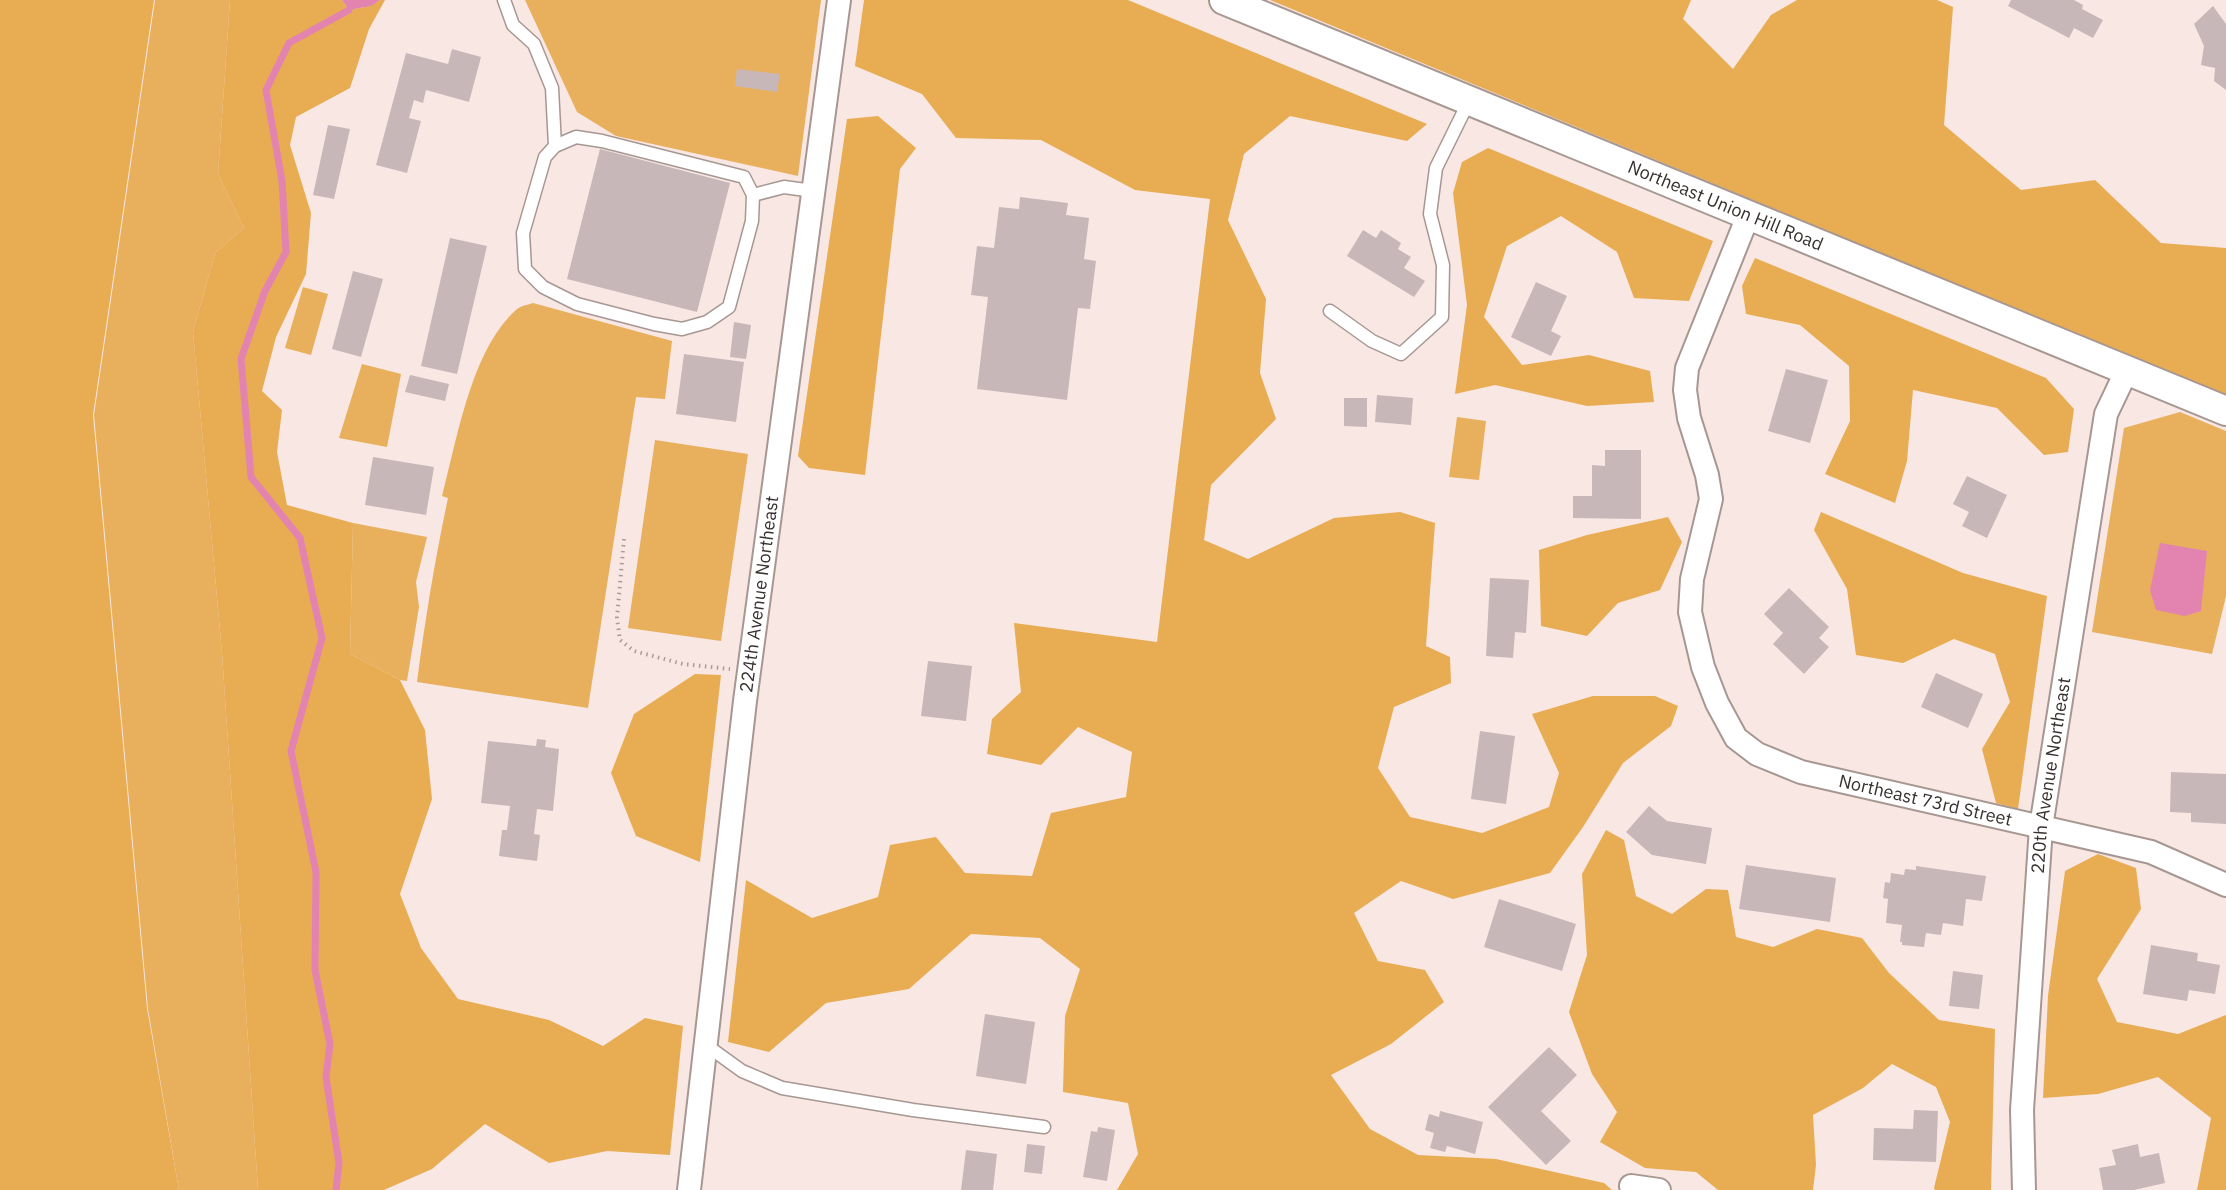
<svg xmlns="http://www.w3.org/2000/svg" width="2226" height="1190" font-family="'IBM Plex Sans',sans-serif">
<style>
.green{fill:#e8af5c}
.forest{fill:#e8ac52}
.water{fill:#e384b0}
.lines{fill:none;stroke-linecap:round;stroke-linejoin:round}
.stream{stroke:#e384b0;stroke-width:7}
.building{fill:#c8b7b8}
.service-casing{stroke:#a79793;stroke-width:15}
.minor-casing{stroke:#a79793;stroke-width:26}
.tertiary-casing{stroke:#a79793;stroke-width:32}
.path{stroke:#a99c99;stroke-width:4;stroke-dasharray:1.5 4.5;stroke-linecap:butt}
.service{stroke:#fff;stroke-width:12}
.minor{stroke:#fff;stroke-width:22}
.tertiary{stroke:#fff;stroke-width:28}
.labels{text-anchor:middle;stroke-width:5;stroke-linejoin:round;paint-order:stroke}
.street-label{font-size:18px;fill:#37312f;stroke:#f9e7e3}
</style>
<rect width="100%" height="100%" fill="#f9e7e3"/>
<!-- green -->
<g class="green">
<polygon points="155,0 230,0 218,174 244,228 215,253 193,332 222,653 258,1190 179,1190 148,1009 94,415"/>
<polygon points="525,0 821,0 798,176 616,136 577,112"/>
<polygon points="303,287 328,294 311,355 285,348"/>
<path d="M533 303 672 341 665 399 636 397 588 708 417 682C425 620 435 559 448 498L442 496C457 440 471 350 516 310 520 306 527 305 533 303Z"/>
<polygon points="362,364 401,374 387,447 339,438"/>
<polygon points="2180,412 2226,431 2226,596 2212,654 2092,632 2124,428"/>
<polygon points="1457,417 1486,421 1479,480 1449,477"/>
<polygon points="655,440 748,454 721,641 628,628"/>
<polygon points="353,523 427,537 416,582 419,607 407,681 400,680 350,654"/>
</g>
<!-- forest -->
<g class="forest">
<polygon points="0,0 154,0 93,415 147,1008 179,1190 0,1190"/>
<polygon points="230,0 342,0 349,10 370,6 380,0 385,0 369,29 350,88 296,117 290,145 311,213 306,274 276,337 262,391 282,410 277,452 287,505 353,523 350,654 400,680 425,730 432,799 400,894 421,948 458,999 549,1020 603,1046 645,1018 683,1026 670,1155 607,1151 549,1163 485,1124 432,1169 384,1190 258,1190 222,653 193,332 215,253 244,228 218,174"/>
<polygon points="864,0 1128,0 1427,124 1407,141 1290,116 1244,154 1228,220 1266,299 1260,373 1276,419 1211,485 1204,540 1248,559 1334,518 1400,512 1435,523 1426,646 1450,657 1451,683 1394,707 1378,768 1410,817 1482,833 1549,807 1559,773 1532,714 1593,696 1655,696 1678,706 1671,726 1623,763 1583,827 1550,873 1453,899 1401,881 1354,913 1378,961 1425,970 1444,1002 1391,1044 1331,1075 1370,1129 1418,1155 1496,1159 1604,1183 1612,1190 1117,1190 1138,1154 1128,1103 1063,1092 1065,1016 1080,969 1040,938 971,934 909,989 826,1003 769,1052 728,1042 746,880 812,918 878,897 890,845 936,837 965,873 1032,876 1051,813 1126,797 1132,752 1078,727 1041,765 987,754 992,719 1021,692 1014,623 1157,642 1210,199 1135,190 1041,140 956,138 922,94 855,66"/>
<polygon points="1270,0 1691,0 1683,19 1733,69 1771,15 1797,0 1937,0 1953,7 1944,125 2021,190 2095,180 2161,243 2226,248 2226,396"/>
<polygon points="878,116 916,148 900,169 865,475 809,468 798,456 847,119"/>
<polygon points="1488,148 1713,241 1689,301 1634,298 1617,252 1561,216 1507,246 1484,317 1522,365 1589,355 1650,371 1654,402 1587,406 1495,385 1455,394 1467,305 1453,193 1462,162"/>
<polygon points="1755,258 2046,378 2074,409 2068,452 2044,455 1997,408 1913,390 1907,461 1895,503 1825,474 1850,421 1849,366 1800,325 1746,314 1742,286"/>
<polygon points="1821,512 1963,573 2047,596 2018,809 1996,803 1982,749 2010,702 1995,654 1954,639 1903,663 1856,655 1847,589 1814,530"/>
<polygon points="1668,517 1682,542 1660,590 1618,603 1587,636 1541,626 1539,550 1587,535"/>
<polygon points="695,674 721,675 700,862 636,836 611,773 634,714"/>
<polygon points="1606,830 1624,840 1636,896 1672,914 1706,889 1728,890 1736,937 1773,947 1817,929 1862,938 1889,973 1939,1020 1995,1029 1991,1190 1935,1190 1934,1188 1950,1122 1936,1087 1892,1064 1863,1088 1813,1115 1816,1165 1813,1190 1718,1190 1696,1172 1645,1168 1600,1142 1617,1112 1592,1074 1569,1012 1587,955 1582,874"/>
<polygon points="2098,854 2136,868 2141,909 2097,979 2117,1022 2178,1034 2226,1015 2226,1190 2197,1190 2211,1118 2158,1077 2098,1094 2043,1098 2048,996 2065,871"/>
</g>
<!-- water -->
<g class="water">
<polygon points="342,0 380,0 371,6 349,10"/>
<polygon points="2160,543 2207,551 2201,611 2185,616 2156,610 2150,590"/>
</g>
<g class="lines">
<!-- stream -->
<polyline class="stream" points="336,1190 339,1163 326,1077 330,1044 315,970 316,872 291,751 322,638 300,538 251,477 241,359 265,291 286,252 282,181 266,90 289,43 349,10"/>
</g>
<!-- building -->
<g class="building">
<polygon points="2011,0 2074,0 2083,5 2082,9 2103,20 2093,38 2074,28 2069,38 2008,6"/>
<polygon points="2213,6 2226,24 2226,90 2214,81 2215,68 2201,65 2204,46 2194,24"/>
<polygon points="452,49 481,57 469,102 426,90 423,103 414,100 409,118 421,121 407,173 376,165 406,53 448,64"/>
<polygon points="737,69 780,74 777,92 735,86"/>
<polygon points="328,125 350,129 334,199 313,195"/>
<polygon points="600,149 730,183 697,312 567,279"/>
<polygon points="1020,197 1068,203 1066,215 1089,218 1084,259 1096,261 1090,309 1078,308 1067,400 977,389 988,297 971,295 977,246 994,248 999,207 1019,209"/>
<polygon points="1363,230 1376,238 1381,230 1401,243 1398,249 1411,257 1404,268 1425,281 1414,297 1347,256"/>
<polygon points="450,238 487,246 457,374 421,366"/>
<polygon points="353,271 383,279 361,357 332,349"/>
<polygon points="1536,282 1567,296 1551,331 1561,336 1551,356 1511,337"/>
<polygon points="734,322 751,325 746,359 730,357"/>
<polygon points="684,354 744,362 736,422 676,414"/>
<polygon points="1786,369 1828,380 1810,443 1768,431"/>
<polygon points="410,375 449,384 445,401 405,392"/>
<polygon points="1377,395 1413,398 1411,425 1375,422"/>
<polygon points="1344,398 1367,398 1367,427 1344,426"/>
<polygon points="1605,450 1641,450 1641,519 1573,518 1573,496 1592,496 1592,465 1605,466"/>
<polygon points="373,457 434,467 426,515 365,505"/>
<polygon points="1967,476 2007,495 1987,538 1962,526 1969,512 1953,504"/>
<polygon points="1490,578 1529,580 1526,633 1515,632 1513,658 1486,656"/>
<polygon points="1789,588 1829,627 1819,638 1829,647 1804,674 1773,644 1783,633 1764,614"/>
<polygon points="928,661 972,666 966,721 921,716"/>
<polygon points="1936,673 1983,694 1968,728 1921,707"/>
<polygon points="1480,731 1515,736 1506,804 1471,799"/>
<polygon points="537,739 546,740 545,747 559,749 553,811 537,809 534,834 540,835 537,861 499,856 502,830 507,830 510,806 481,803 488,741 536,746"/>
<polygon points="2171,772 2226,774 2226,824 2191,822 2191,813 2170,812"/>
<polygon points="1649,806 1667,821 1712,828 1706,864 1652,855 1626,832"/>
<polygon points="1746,865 1836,878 1830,922 1739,909"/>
<polygon points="1916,866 1986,876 1982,901 1966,899 1963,926 1943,923 1941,935 1926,933 1924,947 1902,945 1902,942 1900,942 1902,925 1886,923 1888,899 1883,898 1885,882 1890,883 1891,873 1904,875 1905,869 1916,870"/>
<polygon points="1499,899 1576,924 1562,971 1484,947"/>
<polygon points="2151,945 2198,953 2197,961 2220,965 2215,994 2189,990 2187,1001 2143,994"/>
<polygon points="1953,971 1983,975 1979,1009 1949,1006"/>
<polygon points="985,1014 1035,1022 1026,1084 976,1076"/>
<polygon points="1549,1047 1577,1075 1541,1111 1571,1141 1546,1165 1488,1107"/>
<polygon points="1914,1110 1938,1111 1936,1162 1873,1160 1874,1128 1913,1129"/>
<polygon points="1440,1111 1483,1122 1475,1154 1447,1146 1445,1152 1430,1148 1434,1133 1425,1130 1429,1114 1439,1117"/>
<polygon points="1098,1127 1115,1130 1107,1181 1083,1177 1091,1131 1097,1132"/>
<polygon points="1027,1144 1045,1146 1042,1174 1024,1172"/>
<polygon points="2138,1144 2140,1157 2159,1153 2165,1183 2134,1190 2103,1190 2099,1168 2116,1165 2112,1150"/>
<polygon points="966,1150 997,1154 993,1190 961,1190"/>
</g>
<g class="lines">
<!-- service casing -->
<g class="service-casing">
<g id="service">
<polyline points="504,0 513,25 534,44 552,88 555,146"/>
<polygon points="576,137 602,141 744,177 753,195 752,221 729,307 707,322 682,329 654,324 577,304 543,287 525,269 523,233 545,157 555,146"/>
<polyline points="753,195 784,187 813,191"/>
<polyline points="1330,311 1372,341 1401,354 1442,317 1443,265 1430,214 1436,168 1469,101"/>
<polyline points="706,1045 742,1071 782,1088 913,1110 1044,1127"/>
</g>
</g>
<!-- minor casing -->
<g class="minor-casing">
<g id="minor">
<path id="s1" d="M1748 216 1687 368 1685 390 1689 418 1707 475 1711 499 1692 579 1690 612 1703 667 1717 703 1736 738 1757 754 1801 772 2151 852 2226 885"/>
<polyline points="1631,1186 1659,1190"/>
<path id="s2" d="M689 1190 745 701 839 0"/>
<path id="s3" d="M2024 1190 2022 1110 2041 827 2106 414 2127 370"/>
</g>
</g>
<!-- tertiary casing -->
<g class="tertiary-casing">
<g id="tertiary">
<path id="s4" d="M1224 0 2226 411"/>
</g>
</g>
<!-- path -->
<polyline class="path" points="624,539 617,618 620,640 634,651 683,664 730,669"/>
<!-- service -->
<use href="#service" class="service"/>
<!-- minor -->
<use href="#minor" class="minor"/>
<!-- tertiary -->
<use href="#tertiary" class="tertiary"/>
</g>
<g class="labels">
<!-- street labels -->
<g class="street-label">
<text dy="6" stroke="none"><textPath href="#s4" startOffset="542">Northeast Union Hill Road</textPath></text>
<text dy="6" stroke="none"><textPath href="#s2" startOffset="600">224th Avenue Northeast</textPath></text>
<text dy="6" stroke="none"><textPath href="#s3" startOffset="416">220th Avenue Northeast</textPath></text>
<text dy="6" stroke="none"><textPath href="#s1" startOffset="750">Northeast 73rd Street</textPath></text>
</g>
</g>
</svg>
